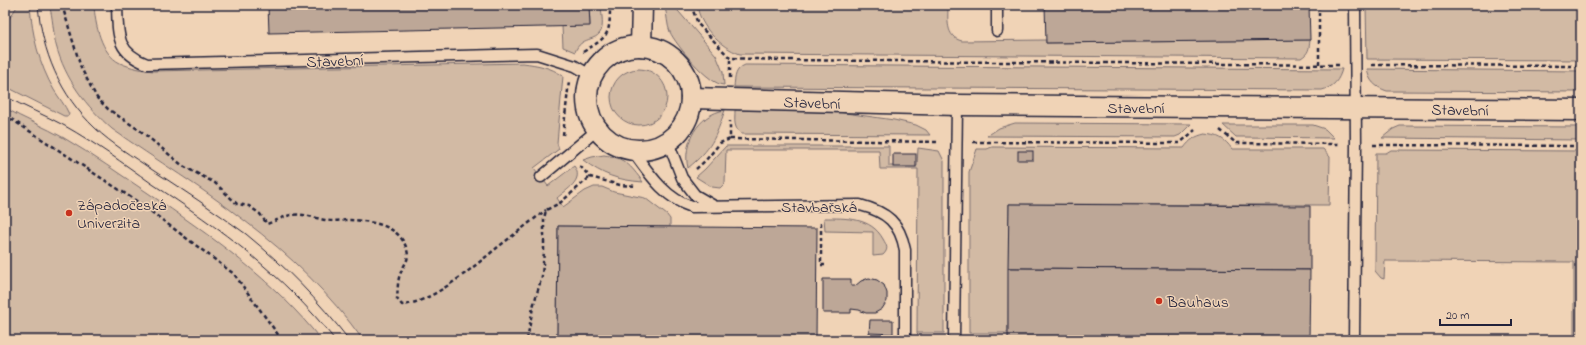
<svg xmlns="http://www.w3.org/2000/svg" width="1586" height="345" font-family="'Indie Flower',sans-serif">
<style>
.green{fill:#d2baa4;stroke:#7a6e70}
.building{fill:#bda797;stroke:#22223b}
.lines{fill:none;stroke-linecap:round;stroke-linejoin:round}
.service-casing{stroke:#22223b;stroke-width:13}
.minor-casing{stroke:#22223b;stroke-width:23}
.path{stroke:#22223b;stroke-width:2.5;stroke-dasharray:4 3;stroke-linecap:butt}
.service{stroke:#f0d3b6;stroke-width:10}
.minor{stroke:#f0d3b6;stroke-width:20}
.tram{stroke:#22223b;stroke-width:1}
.poi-dot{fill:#c8321e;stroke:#f0d3b6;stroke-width:1.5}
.labels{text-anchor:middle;stroke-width:3;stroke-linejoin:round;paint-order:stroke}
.street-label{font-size:16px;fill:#22223b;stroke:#f0d3b6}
.poi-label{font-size:16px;fill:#22223b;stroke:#f0d3b6;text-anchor:start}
</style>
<rect width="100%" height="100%" fill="#f0d3b6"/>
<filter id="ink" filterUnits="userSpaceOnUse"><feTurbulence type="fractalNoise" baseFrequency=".025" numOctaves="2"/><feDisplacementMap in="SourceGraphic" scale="8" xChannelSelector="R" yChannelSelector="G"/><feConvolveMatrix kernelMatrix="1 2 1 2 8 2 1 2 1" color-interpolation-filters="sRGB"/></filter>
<g filter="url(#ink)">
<!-- green -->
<g class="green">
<path d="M18 5H30C32 35 39 64 54 90 59 98 65 105 69 114L68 116H64L5 86V25Z"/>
<path d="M49 5H94C95 24 101 54 120 63 131 68 143 70 154 71L523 63C538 65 551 67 563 76L557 143 559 149 534 168 548 186 574 166C585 180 566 190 557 198L563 207 585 191 594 187H602L614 192 645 198 667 215 670 219V227L558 226 557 340H363C330 294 290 255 245 221 203 188 156 160 112 129 86 106 65 79 56 45 53 33 53 16 49 5Z"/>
<path d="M589 5H601C601 12 604 24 601 31 596 42 581 36 575 52L563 47 562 26 590 25Z"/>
<path d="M697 5H948C948 19 945 37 962 41L1046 40V43L1310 40C1309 49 1309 53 1301 58L740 54C720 47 700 27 697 5Z"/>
<polygon points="1366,5 1581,5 1581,60 1367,59"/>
<path d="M665 7 675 8 679 12 716 55 723 72 724 85C709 85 676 45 670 32 667 25 667 14 665 7Z"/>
<path d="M745 65 1342 69C1339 80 1334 87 1322 90L734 87C735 77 735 69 745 65Z"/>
<path d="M1367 69 1581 71V92L1387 91C1375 87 1369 81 1367 69Z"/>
<circle cx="639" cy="97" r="28"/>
<path d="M5 108C24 119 45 127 64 138 93 155 121 175 148 193 211 236 274 280 321 340H5Z"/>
<path d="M725 110C715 139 712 148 688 168 682 144 698 114 725 110Z"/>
<path d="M735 110 838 112 894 120 916 125 926 130 930 135 741 134C733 127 735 120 735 110Z"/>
<polygon points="1015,123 1191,124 1180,135 1175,137 987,136 999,128"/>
<polygon points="1223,125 1313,125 1325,129 1334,138 1242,137 1236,137"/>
<polygon points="1400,126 1581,127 1581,140 1382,138 1393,129"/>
<path d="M1205 134C1218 135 1225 139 1232 149H1323L1330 157 1329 205 1009 204 1008 333H969V172L977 149H987L992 147 1184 148C1190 140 1195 136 1205 134Z"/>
<polygon points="726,146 889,146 889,166 917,166 918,148 939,151 944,161 944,333 917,333 918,169 880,169 879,150 726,150 725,183 720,188 712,187 696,177 705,169"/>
<polygon points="1391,150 1581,151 1581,340 1574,340 1574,262 1385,261 1384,279 1381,278 1375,271 1376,153 1386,153"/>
<path d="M604 155C625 158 630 165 643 182 617 180 603 175 583 160L592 157Z"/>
<path d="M824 218C846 218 871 217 883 239 887 246 889 249 883 255L873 256V232L825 231Z"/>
</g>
<!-- building -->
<g class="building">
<polygon points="268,5 589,5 590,26 269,33"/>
<polygon points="1045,5 1309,5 1310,40 1046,43"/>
<rect x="1018" y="151" width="15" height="9"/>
<rect x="893" y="154" width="23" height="13"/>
<polygon points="1009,204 1310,206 1310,270 1008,268"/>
<polygon points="558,226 817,228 816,340 557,340"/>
<polygon points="1008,268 1310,270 1309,340 1008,340"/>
<polygon points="869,278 877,280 884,285 887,293 887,301 882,309 875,313 866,313 859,310 851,309 851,313 823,313 823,279 851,279 851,286 855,286 861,281"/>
<polygon points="870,320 893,320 893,334 869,333"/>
</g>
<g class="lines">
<!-- service casing -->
<g class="service-casing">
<g id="service">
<path d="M117 5C118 35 116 52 147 64L537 54 575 66 592 76"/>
<polyline points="997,5 997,31"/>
<polyline points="668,142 682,178 695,195 714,206"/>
<path d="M632 150C648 172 665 199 692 207L860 205C887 212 900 223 905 250V340"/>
<polyline points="541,177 597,130"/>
<polyline points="954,340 957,105"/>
<polyline points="1354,340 1356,145 1355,5"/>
</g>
</g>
<!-- minor casing -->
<g class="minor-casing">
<g id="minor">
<circle cx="639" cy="98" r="52"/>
<polyline points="641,46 642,5"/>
<polyline points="691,98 957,105 1581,110"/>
</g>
</g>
<!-- path -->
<g class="path">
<path d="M62 5 81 68 97 98 108 109 142 132 183 166 215 183 237 204 249 206 260 214 267 224C273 222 287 215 292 215 304 213 314 218 325 220 333 222 342 220 350 220 372 221 400 225 407 250 410 260 404 264 401 272 397 280 398 291 397 299L402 305C434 302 473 267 498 247 514 235 530 222 546 210"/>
<polyline points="691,5 698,24 730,58 780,60 1339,65"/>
<polyline points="1319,5 1319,64"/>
<polyline points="5,12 9,5"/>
<path d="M583 52C609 36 610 35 610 5"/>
<polyline points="1372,65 1581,66"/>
<polyline points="730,78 730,58"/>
<polyline points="5,115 141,204 234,274 282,340"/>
<polyline points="1220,130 1236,143 1340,144"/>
<polyline points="563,135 569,81"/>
<polyline points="730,139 940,142"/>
<polyline points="973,142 1180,143 1195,130"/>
<polyline points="1373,145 1581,146"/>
<polyline points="580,166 590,177 620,185 637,186"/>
<polyline points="696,169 706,160 720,143 730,139 730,121"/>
<polyline points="821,223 821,265 826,265"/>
<polyline points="527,340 533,307 542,276 544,251 544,219 546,210 560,203 590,177"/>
</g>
<!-- service -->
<use href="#service" class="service"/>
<!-- minor -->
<use href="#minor" class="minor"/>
<!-- tram -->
<g class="tram">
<path d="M38 5C42 52 60 95 95 128 112 144 132 156 151 169 183 190 215 211 246 234 284 265 319 301 349 340"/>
<path d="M5 96C24 107 45 115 65 126 95 143 123 163 151 183 222 230 282 273 335 340"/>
</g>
</g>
</g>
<!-- markers -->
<g class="poi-dot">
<circle cx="69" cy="213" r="4"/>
<circle cx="1159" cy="301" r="4"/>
</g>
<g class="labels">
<!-- street labels -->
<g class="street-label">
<text transform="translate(335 60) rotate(-2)" y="6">Stavební</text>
<text transform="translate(812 102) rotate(2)" y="6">Stavební</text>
<text x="1136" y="113">Stavební</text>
<text transform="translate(1460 109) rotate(1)" y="6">Stavební</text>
<text x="819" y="212">Stavbařská</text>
</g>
<!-- poi labels -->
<g class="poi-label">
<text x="77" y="210">Západočeská<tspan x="77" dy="18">Univerzita</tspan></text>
<text x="1167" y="307">Bauhaus</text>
</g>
</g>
<!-- margin -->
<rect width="1586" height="345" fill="none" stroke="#f0d3b6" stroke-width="20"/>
<rect x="10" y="10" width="1566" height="325" fill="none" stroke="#22223b" stroke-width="1.5" filter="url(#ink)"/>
<!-- scale -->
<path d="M1440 319v6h71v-6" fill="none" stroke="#22223b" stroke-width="2"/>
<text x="1446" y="319" font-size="12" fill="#22223b" stroke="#f0d3b6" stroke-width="3" paint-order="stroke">20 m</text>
</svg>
